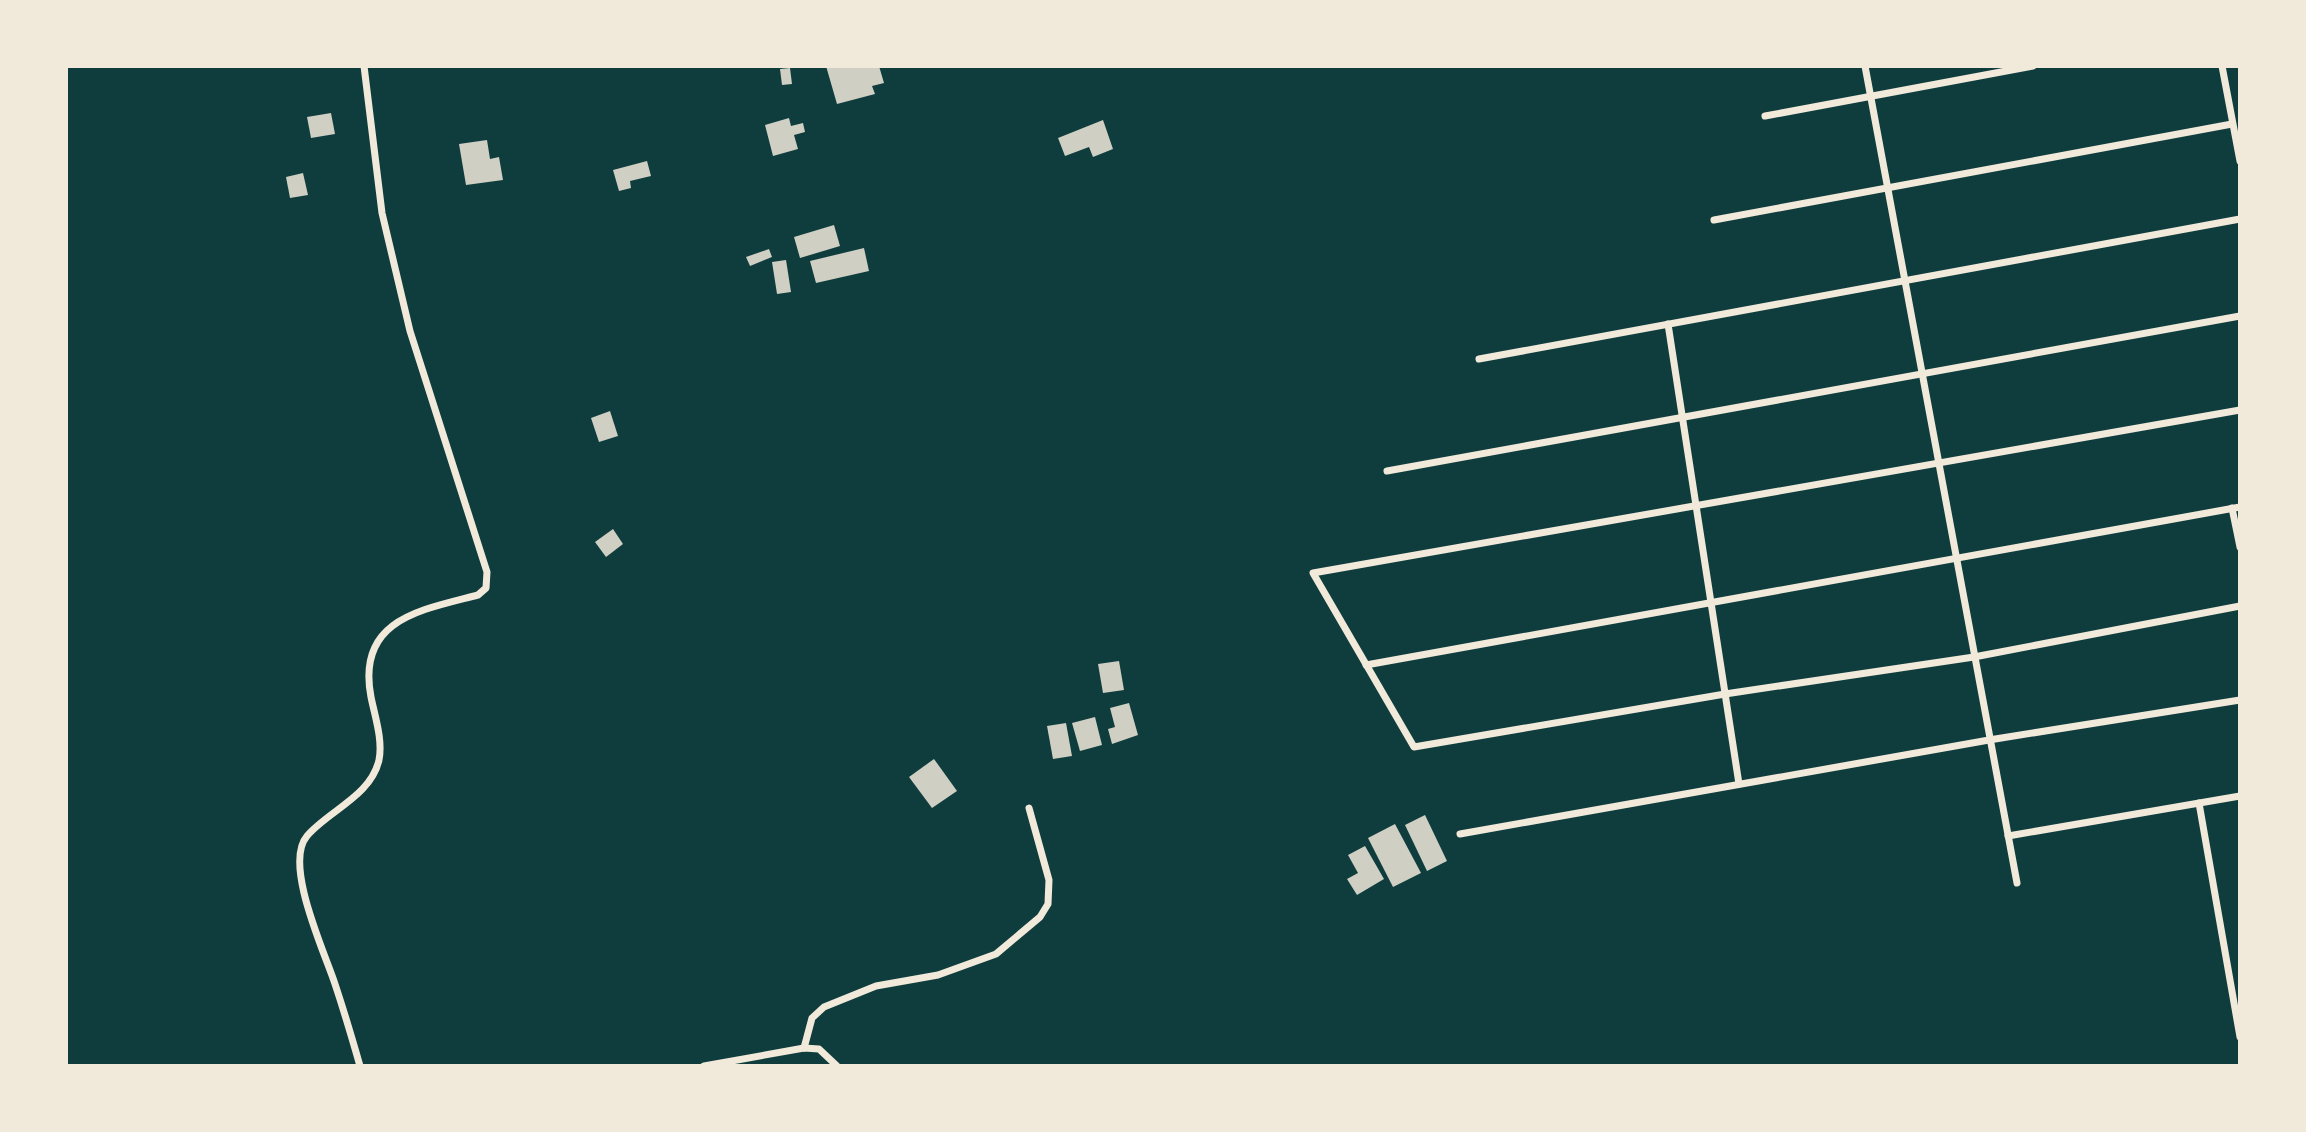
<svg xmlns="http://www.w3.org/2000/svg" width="2306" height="1132" font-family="Lora,serif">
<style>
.building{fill:#cfcfc3}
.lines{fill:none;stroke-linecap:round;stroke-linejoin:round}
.minor{stroke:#f1e9da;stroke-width:7}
</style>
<rect width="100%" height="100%" fill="#0f3d3e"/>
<!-- building -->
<g class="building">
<polygon points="826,66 879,66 884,83 872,86 875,94 837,104"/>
<polygon points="790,68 792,84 782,85 780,69"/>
<polygon points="331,113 335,134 311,138 307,117"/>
<polygon points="789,118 791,126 803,123 805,132 794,135 798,149 773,156 765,125"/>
<polygon points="1103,120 1113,149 1093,157 1089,147 1065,156 1058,138"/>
<polygon points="487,140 490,159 499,157 503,180 466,185 459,144"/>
<polygon points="647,161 651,176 630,181 631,188 619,191 613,170"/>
<polygon points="303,173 308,195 290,198 286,177"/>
<polygon points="834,225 840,246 800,258 794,237"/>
<polygon points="864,248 869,271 816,283 810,261"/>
<polygon points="769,249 772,257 750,266 746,257"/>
<polygon points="786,260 791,292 777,294 772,262"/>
<polygon points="610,411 618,436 599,442 591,418"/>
<polygon points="613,529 623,544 606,557 595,542"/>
<polygon points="1119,661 1124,690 1103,693 1098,664"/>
<polygon points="1129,703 1138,735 1112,744 1108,729 1115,727 1110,708"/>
<polygon points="1095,717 1102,745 1080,751 1072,723"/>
<polygon points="1066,723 1072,756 1053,759 1047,726"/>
<polygon points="934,759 957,791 932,808 909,777"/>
<polygon points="1425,815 1447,861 1427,871 1405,825"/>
<polygon points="1395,824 1421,873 1393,887 1368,838"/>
<polygon points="1365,846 1384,879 1357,895 1347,879 1358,873 1348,855"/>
</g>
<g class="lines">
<!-- minor -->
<g class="minor">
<polyline points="1865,66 2017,883"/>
<polyline points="2222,66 2240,161"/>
<polyline points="1765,116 2033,66"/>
<polyline points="1714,220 2232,124"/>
<polyline points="1668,324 1739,784"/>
<polyline points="1479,359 2240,219"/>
<polyline points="2240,410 1313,573 1414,747 1725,694 1974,657 2240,606"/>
<polyline points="1387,471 2240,316"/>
<polyline points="2232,508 2240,547"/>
<polyline points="1366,665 2240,507"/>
<polyline points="2199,803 2240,1037"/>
<polyline points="1460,834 1989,740 2240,700"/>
<polyline points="2008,836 2240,796"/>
<polyline points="804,1048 812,1018 824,1007 876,986 938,975 996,954 1040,917 1048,904 1049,880 1029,808"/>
<path d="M360 1066C352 1038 344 1011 335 984 325 953 283 864 307 836 328 811 371 796 379 760 383 740 375 717 371 697 356 619 421 610 478 595L486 588 487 572 410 331 382 213 364 66"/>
<polyline points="704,1066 804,1048 819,1049 837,1066"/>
</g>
</g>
<!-- border -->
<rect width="2306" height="1132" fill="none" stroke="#f1e9da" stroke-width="136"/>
</svg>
